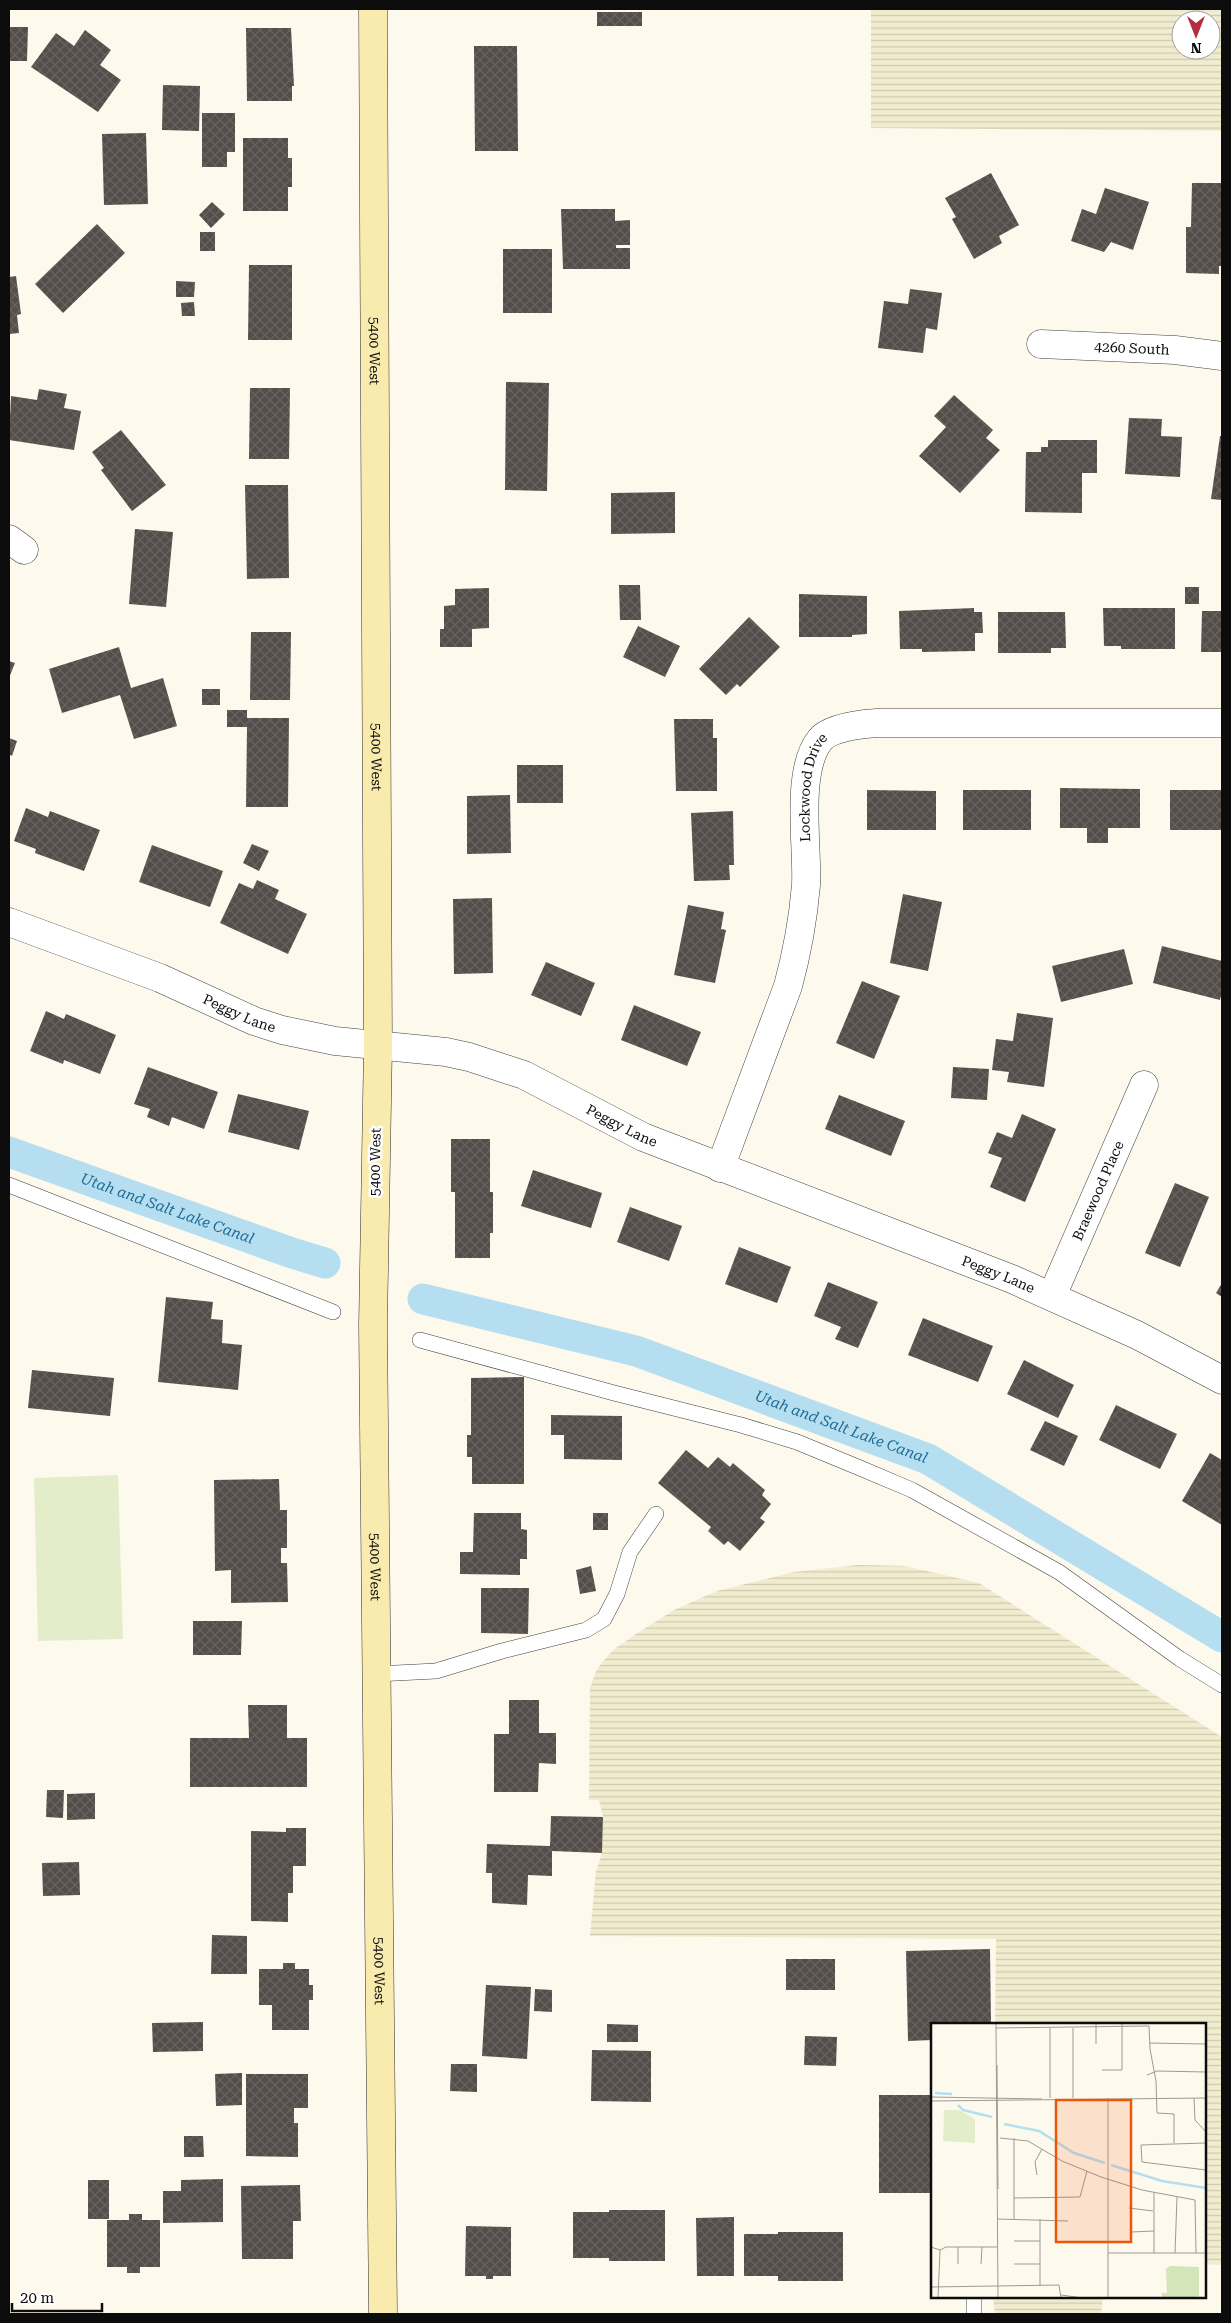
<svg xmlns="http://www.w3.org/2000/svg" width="1231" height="2323" font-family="'Roboto Serif',serif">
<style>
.farmland{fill:url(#farmland-rules);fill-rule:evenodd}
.pitch{fill:#e4edca}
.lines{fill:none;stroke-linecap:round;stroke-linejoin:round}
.canal{stroke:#b5dff1;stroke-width:31}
.building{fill:url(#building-cross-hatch)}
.lane-casing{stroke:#3f3f3f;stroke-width:16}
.street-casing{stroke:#3f3f3f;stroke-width:29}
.secondary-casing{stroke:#2e2e2e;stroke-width:29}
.lane{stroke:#fff;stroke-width:15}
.street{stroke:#fff;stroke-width:28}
.secondary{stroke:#f9ebad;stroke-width:28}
.labels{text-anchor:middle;stroke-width:5;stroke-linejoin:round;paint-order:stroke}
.street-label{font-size:14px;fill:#0c0c0c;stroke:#fff}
.water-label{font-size:15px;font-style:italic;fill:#1f6a95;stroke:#fff}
.inset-river{fill:none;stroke:#b5dff1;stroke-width:2.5}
.inset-road{fill:none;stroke:#9d9a93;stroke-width:1}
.view{fill:#e8590c;fill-opacity:0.15;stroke:#e8590c;stroke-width:2.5}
.inset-edge{fill:none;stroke:#0c0c0c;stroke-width:2.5}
</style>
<defs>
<pattern id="farmland-rules" width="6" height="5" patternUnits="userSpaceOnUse" patternTransform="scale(1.25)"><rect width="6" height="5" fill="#f2eccf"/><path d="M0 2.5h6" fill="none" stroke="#cec9b1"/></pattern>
<pattern id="building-cross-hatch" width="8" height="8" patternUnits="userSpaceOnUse" patternTransform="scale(1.25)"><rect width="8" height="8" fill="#544d4a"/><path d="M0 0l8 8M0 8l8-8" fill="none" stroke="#686260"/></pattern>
</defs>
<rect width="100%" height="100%" fill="#fef9ed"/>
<!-- farmland -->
<g class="farmland">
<path d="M871 9H1222V131L871 128ZM1181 20H1211V50H1181Z"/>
<polygon points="858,1565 905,1566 979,1583 1222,1737 1222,2265 1205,2264 1205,2024 995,2024 996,1939 590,1936 596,1871 602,1853 603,1817 599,1800 589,1800 590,1688 597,1669 613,1650 636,1634 674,1610 717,1591 794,1572"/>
<polygon points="993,2297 1103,2297 1101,2313 1094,2314 995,2313"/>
</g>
<!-- pitch -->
<polygon class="pitch" points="118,1475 123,1639 38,1641 34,1478"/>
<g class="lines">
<!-- canal -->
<g class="canal">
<path id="s1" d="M9 1152 292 1253 325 1263"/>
<path id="s2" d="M423 1299 636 1351 928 1459 1222 1637"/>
</g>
</g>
<!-- building -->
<g class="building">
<rect x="597" y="12" width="45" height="14"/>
<polygon points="9,27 28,27 27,61 9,61"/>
<polygon points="246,28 291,28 294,86 292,86 292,101 247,101"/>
<polygon points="85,30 111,50 100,65 121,80 98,112 31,67 56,33 74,46"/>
<polygon points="474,46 517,46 518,151 475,151"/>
<polygon points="163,85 200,86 199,131 162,130"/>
<polygon points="202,113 235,113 235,152 227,152 227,167 202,167"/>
<polygon points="146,133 148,204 104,205 102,134"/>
<polygon points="243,138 288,138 288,158 292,158 292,187 288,187 288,211 243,211"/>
<polygon points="991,173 1019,225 999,236 1002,243 974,259 952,219 956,217 945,198"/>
<polygon points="1192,183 1222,183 1222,266 1219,266 1219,274 1186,273 1186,227 1191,227"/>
<polygon points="1105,188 1149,202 1133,250 1111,242 1104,252 1071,241 1082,209 1096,214"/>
<polygon points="212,202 225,214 211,228 199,215"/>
<polygon points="561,209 615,209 615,221 630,220 630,245 616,245 616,248 630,248 630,269 563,269"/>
<polygon points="97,224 125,253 63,313 35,284"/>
<rect x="200" y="232" width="15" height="19"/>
<rect x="503" y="249" width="49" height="64"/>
<polygon points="249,265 292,265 292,340 248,340"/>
<polygon points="16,276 21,314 17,315 19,333 9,334 9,277"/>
<polygon points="176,281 195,282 194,297 176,297"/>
<polygon points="910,289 942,293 937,330 926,328 923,353 878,348 884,301 908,304"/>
<polygon points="194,302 195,316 182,316 181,303"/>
<polygon points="506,382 549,383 547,491 505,490"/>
<polygon points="250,388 290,388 289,459 249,459"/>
<polygon points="39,389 67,394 64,408 81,411 74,450 9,440 11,396 37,400"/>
<polygon points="954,395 993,430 986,438 1000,450 960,493 919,456 946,427 934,416"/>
<polygon points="1129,418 1162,419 1161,436 1182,437 1180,477 1125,474"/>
<polygon points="121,430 166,485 132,511 101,470 104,468 92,452"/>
<polygon points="1220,436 1222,436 1222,500 1211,499"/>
<polygon points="1048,440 1097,440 1097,473 1082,473 1082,513 1025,512 1026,452 1041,452 1041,447 1048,447"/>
<polygon points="245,485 288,485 289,578 247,579"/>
<polygon points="675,492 675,533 611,534 611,493"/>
<polygon points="135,529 173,532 166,607 129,604"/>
<polygon points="619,585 640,585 641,620 620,620"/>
<rect x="1185" y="587" width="14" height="17"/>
<polygon points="489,588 489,628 472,629 472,647 440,647 440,629 444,629 444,606 455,605 455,589"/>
<polygon points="799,594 867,596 867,634 852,635 852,637 799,637"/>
<polygon points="974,608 974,612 982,612 983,633 975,633 975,651 922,652 922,649 900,649 899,611"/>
<polygon points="1103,608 1175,608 1175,649 1121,649 1121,646 1104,646"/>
<polygon points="1202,611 1222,611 1222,652 1201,652"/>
<polygon points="998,612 1065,612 1066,648 1051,648 1051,653 998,653"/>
<polygon points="749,617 780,647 740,687 737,684 726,695 699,669"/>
<polygon points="638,626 680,646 665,677 623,657"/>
<polygon points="251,632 291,632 290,700 250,700"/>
<polygon points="119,647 131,688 163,678 177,726 134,739 120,695 62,713 49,669"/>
<polygon points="9,661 15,663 9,678"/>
<rect x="202" y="689" width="18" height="16"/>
<polygon points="227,710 247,710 247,718 289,718 288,807 246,807 247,727 227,727"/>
<polygon points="674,719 713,719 713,738 717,738 717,791 676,791"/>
<polygon points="9,738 17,741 12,756 9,754"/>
<rect x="517" y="765" width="46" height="38"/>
<polygon points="1060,788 1140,789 1140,828 1108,828 1108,843 1087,843 1087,828 1060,828"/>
<polygon points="867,790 936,791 936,830 867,830"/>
<rect x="963" y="790" width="68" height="40"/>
<rect x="1170" y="790" width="52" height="40"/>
<polygon points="510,795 511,853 467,854 467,796"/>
<polygon points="26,808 48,817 50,811 100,830 84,871 35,853 36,849 14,841"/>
<polygon points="733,811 734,865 729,865 730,880 694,881 691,813"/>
<polygon points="252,844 269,851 259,871 243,863"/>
<polygon points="152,845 223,871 210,907 139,882"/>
<polygon points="257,880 279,890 275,899 307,914 288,954 220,923 239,883 253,889"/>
<polygon points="903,894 942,902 928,971 890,963"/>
<polygon points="492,898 493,973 454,974 453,899"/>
<polygon points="688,905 724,912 721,929 726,930 715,983 674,975"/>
<polygon points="1162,946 1222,961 1222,991 1220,1000 1153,983"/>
<polygon points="1124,949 1133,984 1061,1002 1052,966"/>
<polygon points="546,962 595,983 581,1016 531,995"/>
<polygon points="862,981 900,996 874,1059 836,1043"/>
<polygon points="634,1005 701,1032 687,1066 621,1040"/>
<polygon points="46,1011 64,1019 66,1014 116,1035 100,1074 64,1060 63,1064 30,1051"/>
<polygon points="1017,1013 1053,1018 1044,1087 1007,1082 1009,1072 992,1070 996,1039 1013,1041"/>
<polygon points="148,1067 218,1092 204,1129 172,1117 169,1126 147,1117 150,1109 134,1104"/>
<polygon points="953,1067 989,1069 987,1100 951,1098"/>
<polygon points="238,1094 309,1111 299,1150 228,1132"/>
<polygon points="839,1095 905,1121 891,1156 825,1129"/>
<polygon points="1022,1114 1056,1129 1025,1202 990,1187 1002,1158 988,1153 997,1132 1012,1138"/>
<polygon points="451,1139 490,1139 490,1192 493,1192 493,1233 490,1233 490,1258 455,1258 455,1192 451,1192"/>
<polygon points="533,1170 602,1193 591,1228 521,1206"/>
<polygon points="1175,1183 1209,1197 1180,1267 1145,1253"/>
<polygon points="630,1207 682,1226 669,1261 617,1242"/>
<polygon points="739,1247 791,1267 777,1303 725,1284"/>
<polygon points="828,1282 878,1302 858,1348 835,1339 841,1327 814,1316"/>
<polygon points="1222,1283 1222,1297 1216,1293"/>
<polygon points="166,1297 213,1302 211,1319 223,1320 222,1343 242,1345 238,1390 158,1382"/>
<polygon points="923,1318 993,1346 978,1382 908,1355"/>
<polygon points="1024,1360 1074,1385 1058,1418 1007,1394"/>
<polygon points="32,1370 114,1378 110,1416 28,1408"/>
<polygon points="524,1377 524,1484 472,1484 472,1457 467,1457 467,1435 471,1435 471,1378"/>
<polygon points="1116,1405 1177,1434 1160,1469 1099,1440"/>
<polygon points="551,1415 622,1416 622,1460 564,1459 564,1435 551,1435"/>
<polygon points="1045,1421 1078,1436 1064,1466 1030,1450"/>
<polygon points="686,1450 708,1468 718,1457 730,1467 733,1463 765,1490 762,1495 771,1504 760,1518 765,1522 740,1551 728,1541 724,1545 708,1531 711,1527 658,1483"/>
<polygon points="1210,1453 1222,1460 1222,1525 1182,1501"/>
<polygon points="279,1479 280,1510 287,1510 287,1548 281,1548 281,1563 287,1563 288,1602 231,1603 231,1570 215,1571 214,1480"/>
<polygon points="474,1513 521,1513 521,1529 527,1530 527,1559 520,1559 520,1575 460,1574 460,1552 473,1552"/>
<rect x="593" y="1513" width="15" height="17"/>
<polygon points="591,1566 596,1591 580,1594 576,1570"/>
<polygon points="481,1588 529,1588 528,1634 481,1633"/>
<polygon points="193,1621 242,1621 241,1655 193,1655"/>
<polygon points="509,1700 539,1700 539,1733 556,1733 556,1764 539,1763 538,1792 494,1792 494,1734 509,1734"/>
<polygon points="248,1705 287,1705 287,1738 307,1738 307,1787 190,1787 190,1738 249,1738"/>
<polygon points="47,1790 64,1790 63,1818 46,1817"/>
<polygon points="95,1793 95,1819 67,1820 67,1794"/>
<polygon points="551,1816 603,1817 602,1853 552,1851 552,1876 528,1875 527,1905 492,1903 492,1873 486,1873 487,1844 550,1846"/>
<polygon points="286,1828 306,1828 306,1866 293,1866 293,1893 288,1893 288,1922 251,1921 251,1831 286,1832"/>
<polygon points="79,1862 80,1895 43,1896 42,1863"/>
<polygon points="212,1935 247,1936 247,1974 211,1974"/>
<polygon points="990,1949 991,2024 932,2024 932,2040 908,2041 906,1951"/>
<rect x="786" y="1959" width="49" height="31"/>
<polygon points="283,1963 295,1963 295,1969 309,1969 309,1985 313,1985 313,2000 309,2000 309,2030 272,2030 272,2005 259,2005 259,1969 283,1969"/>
<polygon points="486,1985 531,1987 527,2059 482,2056"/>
<polygon points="535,1989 552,1990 552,2012 534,2011"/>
<polygon points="203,2022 203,2051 153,2052 152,2023"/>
<polygon points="607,2024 638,2025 638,2042 607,2042"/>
<polygon points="805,2036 837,2037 836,2066 804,2065"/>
<polygon points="592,2050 651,2051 651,2102 591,2101"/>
<polygon points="451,2064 477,2064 477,2092 450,2091"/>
<polygon points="242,2073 242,2105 216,2106 215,2074"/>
<polygon points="246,2074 308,2074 308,2108 294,2108 294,2123 298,2123 298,2157 246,2156"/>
<rect x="879" y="2095" width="53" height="98"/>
<polygon points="184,2136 203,2136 204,2157 184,2157"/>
<polygon points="223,2179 223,2222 163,2223 163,2191 181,2191 181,2180"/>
<rect x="88" y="2180" width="21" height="39"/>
<polygon points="300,2185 301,2221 293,2221 293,2259 242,2259 241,2186"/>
<polygon points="609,2210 665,2210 665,2261 609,2261 609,2258 573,2258 573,2212 609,2212"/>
<polygon points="129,2214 142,2214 142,2220 160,2220 160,2267 140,2267 140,2273 127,2273 127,2267 107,2267 107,2220 129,2220"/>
<polygon points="734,2217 734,2276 697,2276 696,2218"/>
<polygon points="466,2226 511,2227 511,2276 493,2276 493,2279 486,2279 486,2276 465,2276"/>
<polygon points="778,2232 843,2232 843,2281 778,2281 778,2276 744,2276 744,2234 778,2234"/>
</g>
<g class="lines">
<!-- lane casing -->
<g class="lane-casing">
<g id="lane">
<polyline points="9,1185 333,1312"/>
<polyline points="420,1340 614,1393 741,1425 797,1442 860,1468 912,1490 1059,1572 1180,1659 1222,1685"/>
<polyline points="376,1674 436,1671 502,1651 586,1630 604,1619 617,1594 630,1552 656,1514"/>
<polyline points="974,2314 974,2297"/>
</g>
</g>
<!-- street casing -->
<g class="street-casing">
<g id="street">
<path id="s3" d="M1041 344 1175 350 1222 356"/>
<polyline points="9,539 24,550"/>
<path id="s4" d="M9 922 160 978 254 1021 282 1030 335 1041 446 1052 469 1057 524 1075 643 1137 1012 1279 1137 1335 1222 1380"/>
<path id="s5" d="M720 1168 788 986C797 953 803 920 806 885 808 846 795 771 820 740 830 727 862 724 877 723H1222"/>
<path id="s6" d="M1052 1296 1144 1085"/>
</g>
</g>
<!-- secondary casing -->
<g class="secondary-casing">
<g id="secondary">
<path id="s7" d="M373 9 378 1046 373 1325 383 2314"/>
</g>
</g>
<!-- lane -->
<use href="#lane" class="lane"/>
<!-- street -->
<use href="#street" class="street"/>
<!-- secondary -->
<use href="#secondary" class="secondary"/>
</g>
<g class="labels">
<!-- street labels -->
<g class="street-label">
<text dy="5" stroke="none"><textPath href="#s3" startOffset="91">4260 South</textPath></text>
<text dy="5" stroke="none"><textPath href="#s7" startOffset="342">5400 West</textPath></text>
<text dy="5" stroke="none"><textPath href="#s7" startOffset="748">5400 West</textPath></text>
<text dy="5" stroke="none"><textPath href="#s5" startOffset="396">Lockwood Drive</textPath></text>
<text dy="5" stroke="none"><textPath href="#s4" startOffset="248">Peggy Lane</textPath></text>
<text dy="5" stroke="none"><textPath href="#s4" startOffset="651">Peggy Lane</textPath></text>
<text transform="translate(375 1162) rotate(-89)" y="5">5400 West</text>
<text dy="5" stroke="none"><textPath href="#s6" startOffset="115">Braewood Place</textPath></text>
<text dy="5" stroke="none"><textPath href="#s4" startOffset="1056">Peggy Lane</textPath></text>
<text dy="5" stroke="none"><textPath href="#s7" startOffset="1558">5400 West</textPath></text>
<text dy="5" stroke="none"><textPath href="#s7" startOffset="1962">5400 West</textPath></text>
</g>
<!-- water labels -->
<g class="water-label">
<text dy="5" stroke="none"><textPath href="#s1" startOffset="168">Utah and Salt Lake Canal</textPath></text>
<text dy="5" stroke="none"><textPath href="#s2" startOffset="438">Utah and Salt Lake Canal</textPath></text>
</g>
</g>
<!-- overview -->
<g transform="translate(931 2023)">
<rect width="275" height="275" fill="#fef9ed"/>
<path d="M239 243 268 244V275H231V270H236L235 246Z" fill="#d3e5b9"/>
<path d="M13 87H28L44 96V120L12 118Z" fill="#e4edca"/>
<path class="inset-river" d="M4 70 21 71M27 82 32 87 61 94M73 101 108 108 143 130 174 140M180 142 231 158 275 165"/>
<path class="inset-road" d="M65 0 67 275M165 0V21M65 5 218 3 219 26 225 58 226 90M119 5V75M142 5V75M218 20 275 21M66 42 67 166M171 47H191V0M216 52 226 48 275 49M0 74 111 76M177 75V275M263 75 264 97 275 109M0 78 275 75M226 90 243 91V120M69 115 97 118 131 138 170 154 211 167 264 177 265 230M83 115V196M275 120 210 122 211 139 275 147M106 152 104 139 111 126M83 175 149 174 156 148M198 185 222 188M66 196 137 198M109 196V263M200 209 223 208M83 218H109M0 224 9 227 15 224H66M177 230H275M223 230V170M244 230 246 174M27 241V224M50 241 51 224M83 241H109M0 264 128 262 130 275M130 272 152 275M7 275 9 227"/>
<path class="view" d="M125 77H200V219H125Z"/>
<rect width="275" height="275" class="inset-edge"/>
</g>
<!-- border -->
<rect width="1231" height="2323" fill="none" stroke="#0c0c0c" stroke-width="20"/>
<!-- north arrow -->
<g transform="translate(1196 35) rotate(180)"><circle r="24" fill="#ffffff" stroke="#9e9e9e"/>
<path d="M0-4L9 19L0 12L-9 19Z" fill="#b22e3e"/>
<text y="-8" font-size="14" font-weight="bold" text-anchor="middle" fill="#0c0c0c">N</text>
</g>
<!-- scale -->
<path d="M12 2303v8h90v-8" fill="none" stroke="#0c0c0c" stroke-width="2.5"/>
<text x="20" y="2303" font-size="15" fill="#0c0c0c" stroke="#ffffff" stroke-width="4" paint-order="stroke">20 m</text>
</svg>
